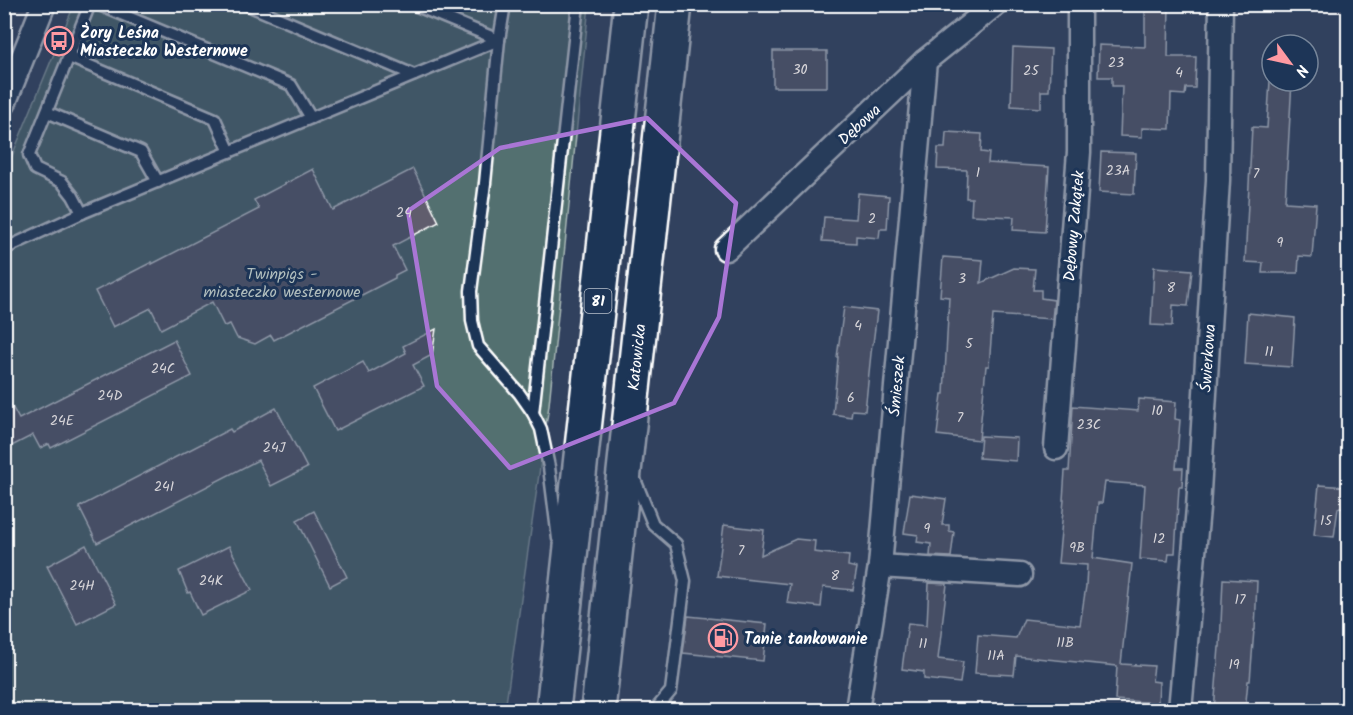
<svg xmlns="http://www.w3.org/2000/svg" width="1353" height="715" font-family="Kalam,sans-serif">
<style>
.green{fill:#53706f;stroke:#a9b8b7;stroke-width:1.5}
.building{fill:#615d6d;stroke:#fff;stroke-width:1.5}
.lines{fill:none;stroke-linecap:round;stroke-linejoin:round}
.lane-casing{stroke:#fff;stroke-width:15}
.street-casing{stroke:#fff;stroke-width:27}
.primary-casing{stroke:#fff;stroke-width:38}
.lane{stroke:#1d3557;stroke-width:10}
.street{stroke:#1d3557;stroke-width:22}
.primary{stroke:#1d3557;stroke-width:33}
.marked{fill:none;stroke:#a976d5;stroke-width:4.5;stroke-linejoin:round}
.labels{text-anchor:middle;stroke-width:6;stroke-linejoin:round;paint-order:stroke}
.number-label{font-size:14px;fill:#d8d6da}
.shield{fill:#1d3557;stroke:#bbc2cd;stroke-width:1.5}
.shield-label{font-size:15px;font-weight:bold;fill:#fff}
.poi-label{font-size:16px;font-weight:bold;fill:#fff;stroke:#1d3557;text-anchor:start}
.street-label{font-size:16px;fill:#fff;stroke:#1d3557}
.park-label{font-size:16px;fill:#b2bfbe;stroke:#1d3557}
</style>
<rect width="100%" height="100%" fill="#31415e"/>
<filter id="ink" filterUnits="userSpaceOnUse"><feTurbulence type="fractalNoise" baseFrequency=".0167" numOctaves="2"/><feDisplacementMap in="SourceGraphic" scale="12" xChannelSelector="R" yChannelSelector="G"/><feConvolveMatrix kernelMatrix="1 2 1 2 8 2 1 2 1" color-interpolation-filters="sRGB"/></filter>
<g filter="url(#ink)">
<!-- green -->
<polygon class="green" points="74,5 589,5 549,405 505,710 5,710 5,173"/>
<!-- building -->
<g class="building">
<polygon points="1145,4 1169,4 1168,57 1196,57 1195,88 1186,88 1185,95 1171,94 1170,129 1142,128 1142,137 1120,136 1122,86 1112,86 1112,77 1098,77 1099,45 1145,47"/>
<polygon points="1013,47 1051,49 1049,91 1041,91 1041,108 1011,106"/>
<rect x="773" y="51" width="54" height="36"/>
<polygon points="1270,81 1292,81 1285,202 1316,204 1312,257 1299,256 1298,273 1262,273 1263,263 1245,262 1252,127 1267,128"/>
<polygon points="946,132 982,134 981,152 989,153 988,163 1049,167 1045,232 1013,230 1014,217 971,215 972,198 966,198 967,170 937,169 938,148 945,148"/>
<polygon points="1101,152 1136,153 1134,194 1099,192"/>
<polygon points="313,169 333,210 413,169 439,222 393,246 405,270 395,275 395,278 274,340 271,335 255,344 237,338 230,324 224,326 212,302 161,329 151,308 113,327 95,291 152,262 152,264 259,209 254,200"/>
<polygon points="858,193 889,196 887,229 880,229 879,238 856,236 856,243 822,241 824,217 856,219"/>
<polygon points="943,257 983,260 981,283 1014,268 1035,269 1033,290 1041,290 1041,298 1054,300 1052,319 993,315 989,366 986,366 979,440 937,435 942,394 944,394 949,297 940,296"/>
<polygon points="1154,267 1192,270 1188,306 1173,305 1172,326 1151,325"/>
<polygon points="844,307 877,311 873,344 872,344 865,411 852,410 851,417 833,414 838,357 837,357"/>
<polygon points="1248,313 1295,318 1292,367 1245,364"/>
<polygon points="436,329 432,355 413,365 424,386 335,431 313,388 363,362 369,373 406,353 403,346"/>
<polygon points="174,340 192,376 51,448 49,444 40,448 33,435 4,450 4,392 19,419"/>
<polygon points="1139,399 1176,402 1175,419 1180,420 1176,468 1183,468 1182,487 1179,487 1175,553 1169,553 1168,561 1140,559 1145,485 1105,482 1102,503 1098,503 1093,558 1132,564 1121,664 1154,666 1152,681 1159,682 1158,703 1115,700 1117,666 1016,656 1014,675 975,673 978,635 1016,638 1024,619 1080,625 1086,586 1087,565 1058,563 1064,500 1063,500 1065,471 1069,471 1073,406 1138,411"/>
<polygon points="276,408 307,468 271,486 258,460 97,543 79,507 230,429 232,432"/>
<polygon points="981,436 1017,438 1016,461 979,458"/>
<polygon points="1319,485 1348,487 1348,509 1338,508 1334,537 1314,535"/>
<polygon points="910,494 946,499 942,525 949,525 949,531 954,532 951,557 930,556 931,544 917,542 918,535 904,533"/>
<polygon points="314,511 347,577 330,586 297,520"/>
<polygon points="724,525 764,530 761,555 796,539 815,541 814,552 849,556 848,566 857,568 853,590 823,587 821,607 787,603 790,584 717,576"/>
<polygon points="86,545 116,604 77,624 47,566"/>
<polygon points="229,546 252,590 201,615 190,592 188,593 179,571"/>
<polygon points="1223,579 1257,581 1255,630 1254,630 1250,681 1248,681 1245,711 1214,711 1219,647 1220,647"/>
<polygon points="929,583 947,584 938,659 963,662 960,683 924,679 924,672 902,669 908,623 927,625"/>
<polygon points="688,616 767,624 763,661 683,653"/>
</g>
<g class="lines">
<!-- lane casing -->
<g class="lane-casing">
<g id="lane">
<polyline points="97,4 291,85 311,118"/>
<polyline points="245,4 414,75"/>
<polyline points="412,4 499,40"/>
<polyline points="505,4 499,40 485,183 471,291 472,321 478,346 519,393 533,413 541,429 549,467 558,539"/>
<polyline points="69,57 215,119 230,152"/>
<polyline points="47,112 141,152 158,182"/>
<polyline points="82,213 73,196 62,182 35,169 29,155 90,4"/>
<polyline points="4,249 82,213 499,40"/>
<polyline points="533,413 578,4"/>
<polyline points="634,477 653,524 676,544 685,581 671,691 655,710"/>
</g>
</g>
<!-- street casing -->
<g class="street-casing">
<g id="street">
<polyline points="4,104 44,4"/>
<polyline points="726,249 925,61 996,4"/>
<polyline points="1056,448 1079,152 1079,4"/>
<polyline points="880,566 1020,575"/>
<polyline points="857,710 880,566 925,61"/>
<polyline points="1180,710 1198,508 1218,180 1221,4"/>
</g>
</g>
<!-- primary casing -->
<g class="primary-casing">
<g id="primary">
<polyline points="553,710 631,4"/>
<polyline points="598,710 675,4"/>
</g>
</g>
<!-- lane -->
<use href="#lane" class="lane"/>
<!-- street -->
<use href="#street" class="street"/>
<!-- primary -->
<use href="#primary" class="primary"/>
</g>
</g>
<!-- marked area -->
<path d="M0 0H1353V715H0ZM647 118 736 203 719 317 674 403 510 468 437 386 408 211 500 148Z" fill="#31415e" fill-opacity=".55" fill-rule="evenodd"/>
<path class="marked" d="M647 118 736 203 719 317 674 403 510 468 437 386 408 211 500 148Z"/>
<!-- icons -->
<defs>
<g id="bus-ring" transform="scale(1.5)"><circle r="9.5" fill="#1d3557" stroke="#ff9aa2" stroke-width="1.5"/><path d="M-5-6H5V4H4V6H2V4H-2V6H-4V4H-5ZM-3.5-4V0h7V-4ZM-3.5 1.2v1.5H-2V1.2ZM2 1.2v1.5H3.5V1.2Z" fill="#ff9aa2"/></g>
<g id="fuel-ring" transform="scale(1.5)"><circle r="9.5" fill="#1d3557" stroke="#ff9aa2" stroke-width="1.5"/><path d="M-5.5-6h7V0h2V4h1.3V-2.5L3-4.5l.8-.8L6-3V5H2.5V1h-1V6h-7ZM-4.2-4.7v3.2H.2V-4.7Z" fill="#ff9aa2"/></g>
</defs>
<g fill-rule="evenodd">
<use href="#bus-ring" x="59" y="41"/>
<use href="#fuel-ring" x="723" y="638"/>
</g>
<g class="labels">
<!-- number labels -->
<g class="number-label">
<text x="1116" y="67">23</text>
<text x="800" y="74">30</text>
<text x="1031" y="75">25</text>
<text x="1179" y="77">4</text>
<text x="1118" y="175">23A</text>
<text x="978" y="177">1</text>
<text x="1256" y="178">7</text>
<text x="404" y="217">24</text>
<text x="872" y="223">2</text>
<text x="1280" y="247">9</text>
<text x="962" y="283">3</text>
<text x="1171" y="292">8</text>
<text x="858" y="330">4</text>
<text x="969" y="348">5</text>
<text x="1269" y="356">11</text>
<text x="163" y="373">24C</text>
<text x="110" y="400">24D</text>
<text x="851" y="402">6</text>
<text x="1157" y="415">10</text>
<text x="960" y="422">7</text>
<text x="62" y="425">24E</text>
<text x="1089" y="429">23C</text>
<text x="274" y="452">24J</text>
<text x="164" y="491">24I</text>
<text x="1326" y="525">15</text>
<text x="927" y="533">9</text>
<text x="1159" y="543">12</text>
<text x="1077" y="552">9B</text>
<text x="741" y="555">7</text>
<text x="835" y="580">8</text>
<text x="211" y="585">24K</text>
<text x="82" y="590">24H</text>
<text x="1240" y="604">17</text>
<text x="1065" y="647">11B</text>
<text x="923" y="648">11</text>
<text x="996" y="660">11A</text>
<text x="1234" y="669">19</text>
</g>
<!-- shield labels -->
<rect class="shield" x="584.5" y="289" width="27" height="24" rx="4.5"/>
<g class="shield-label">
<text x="598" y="306">81</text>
</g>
<!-- poi labels -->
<g class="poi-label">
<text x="80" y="38">Żory Leśna<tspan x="80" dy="18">Miasteczko Westernowe</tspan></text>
<text x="744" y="644">Tanie tankowanie</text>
</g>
<!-- street labels -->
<g class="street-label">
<text transform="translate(859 124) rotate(-43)" y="6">Dębowa</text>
<text transform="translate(1073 226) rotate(-85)" y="6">Dębowy Zakątek</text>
<text transform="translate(636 357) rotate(-84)" y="6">Katowicka</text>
<text transform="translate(1207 358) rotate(-86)" y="6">Świerkowa</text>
<text transform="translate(896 386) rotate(-85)" y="6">Śmieszek</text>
</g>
<!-- park labels -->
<g class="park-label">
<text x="282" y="279">Twinpigs -<tspan x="282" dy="18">miasteczko westernowe</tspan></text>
</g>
</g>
<!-- margin -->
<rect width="1353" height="715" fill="none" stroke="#1d3557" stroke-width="24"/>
<rect x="12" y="12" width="1329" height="691" fill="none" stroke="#fff" stroke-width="2" filter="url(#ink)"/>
<!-- north arrow -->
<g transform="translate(1290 63) rotate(123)"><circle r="28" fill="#1d3557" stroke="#77869a" stroke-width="1.5"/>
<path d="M0-4.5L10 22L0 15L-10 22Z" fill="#ff9aa2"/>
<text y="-9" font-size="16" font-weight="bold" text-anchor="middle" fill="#ffffff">N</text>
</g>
</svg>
